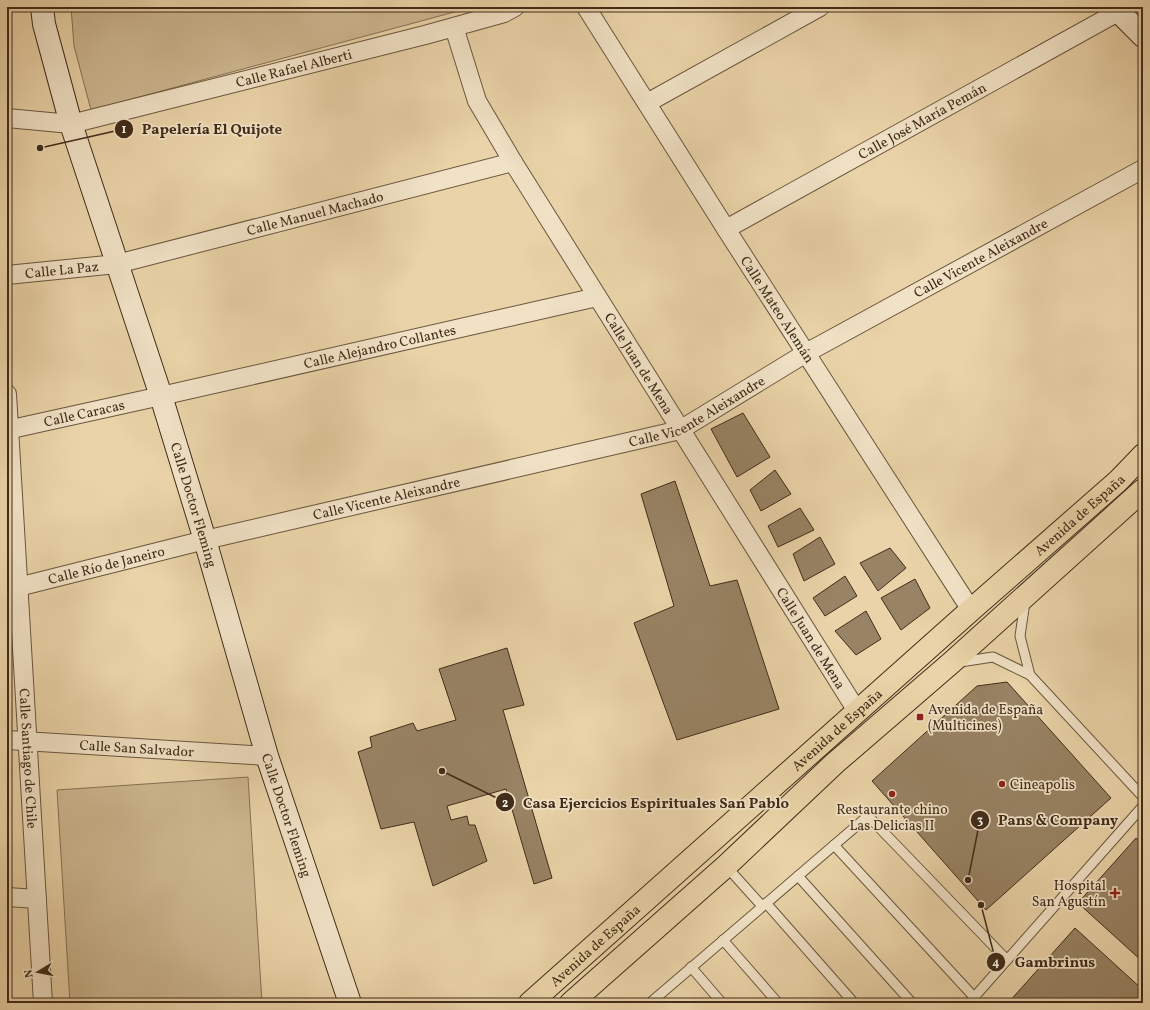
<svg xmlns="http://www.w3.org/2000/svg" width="1150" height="1010" font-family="Vollkorn,serif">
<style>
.green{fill:#cdb790;stroke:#867255}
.building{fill:#988364;stroke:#402c1a}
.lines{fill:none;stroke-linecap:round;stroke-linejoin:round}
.service-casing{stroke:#6a563e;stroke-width:11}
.minor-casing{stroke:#6a563e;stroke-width:20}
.secondary-casing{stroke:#402c1a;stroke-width:24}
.primary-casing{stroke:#402c1a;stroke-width:24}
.service{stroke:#f1e2c6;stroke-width:9}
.minor{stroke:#f1e2c6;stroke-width:18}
.secondary{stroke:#f1e2c6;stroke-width:22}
.primary{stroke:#ead3a8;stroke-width:22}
.poi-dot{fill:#8f2418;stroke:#f1e2c6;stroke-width:1.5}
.labels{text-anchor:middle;stroke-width:3.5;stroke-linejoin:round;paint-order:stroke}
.street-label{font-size:14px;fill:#402c1a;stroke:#f1e2c6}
.poi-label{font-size:14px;fill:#402c1a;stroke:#f1e2c6;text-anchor:start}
.leader{fill:none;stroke:#402c1a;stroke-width:1.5}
.callout-dot{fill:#402c1a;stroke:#f1e2c6;stroke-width:1.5}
.mark-label{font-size:12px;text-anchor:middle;font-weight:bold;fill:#fff}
.callout-label{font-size:15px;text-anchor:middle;font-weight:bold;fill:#402c1a;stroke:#f1e2c6;stroke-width:3.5;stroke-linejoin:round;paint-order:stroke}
</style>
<rect width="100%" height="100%" fill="#ead3a8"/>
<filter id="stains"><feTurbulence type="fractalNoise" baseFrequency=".005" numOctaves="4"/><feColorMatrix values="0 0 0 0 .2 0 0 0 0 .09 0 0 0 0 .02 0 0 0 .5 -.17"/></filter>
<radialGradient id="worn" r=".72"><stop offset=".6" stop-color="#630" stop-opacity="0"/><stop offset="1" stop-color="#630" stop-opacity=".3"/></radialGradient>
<!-- green -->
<g class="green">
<polygon points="71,7 473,7 91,110 74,46"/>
<polygon points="248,777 262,1003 70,1003 57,790"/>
</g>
<!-- building -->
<g class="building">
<polygon points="743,413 770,457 737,477 711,429"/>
<polygon points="775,470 791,494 761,511 750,490"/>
<polygon points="675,481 710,586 737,580 779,709 677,740 634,623 674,606 641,494"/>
<polygon points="800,508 814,530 778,547 768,526"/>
<polygon points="820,537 835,564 804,581 793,554"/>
<polygon points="890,548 906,568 878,591 860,563"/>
<polygon points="845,576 857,596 825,616 813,598"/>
<polygon points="915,579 930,608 901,630 881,598"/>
<polygon points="866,611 881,639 856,655 835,631"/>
<polygon points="507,648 524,705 503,710 552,878 534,884 506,789 447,806 451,820 467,816 469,825 475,825 487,861 433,886 414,822 381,829 358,752 372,747 370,737 413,723 417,731 456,720 439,669"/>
<polygon points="1007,682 1111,798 986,910 872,781 977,686"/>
<polygon points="1136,838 1143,844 1143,962 1078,903"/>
<polygon points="1075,928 1143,990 1143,1003 1008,1003"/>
</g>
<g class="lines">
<!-- service casing -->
<g class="service-casing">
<g id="service">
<polyline points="1025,602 1020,636 1030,675"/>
<polyline points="960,662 993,657 1030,675 1143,797"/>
<polyline points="834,845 974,997"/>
<polyline points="726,866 762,906"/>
<polyline points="798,876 912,1003"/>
<polyline points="766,903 854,1003"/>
<polyline points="723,940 778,1003"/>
<polyline points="691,967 722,1003"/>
<polyline points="650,1003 868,816 1007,960"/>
<polyline points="969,1003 1143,806"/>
</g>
</g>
<!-- minor casing -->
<g class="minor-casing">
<g id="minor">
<path id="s1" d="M586 7 726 229 971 610"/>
<path id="s2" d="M454 27 477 101 513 162 857 711"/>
<polyline points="647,103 820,7"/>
<path id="s3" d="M7 118 71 124 425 35 504 13 515 7"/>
<path id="s4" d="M726 229 1118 12"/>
<path id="s5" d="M7 275 117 264 513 162"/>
<path id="s6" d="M7 394 43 1003"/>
<path id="s7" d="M7 430 161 396 597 297"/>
<path id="s8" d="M7 586 18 587 205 540 680 430 806 353 1143 169"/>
<path id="s9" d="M7 740 267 756"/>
<polyline points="7,897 37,899"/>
</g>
</g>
<!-- secondary casing -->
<g class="secondary-casing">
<g id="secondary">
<path id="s10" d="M42 7 44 24 71 124 161 396 205 540 267 756 350 1003"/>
<polyline points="1114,7 1143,36"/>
</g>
</g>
<!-- primary casing -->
<g class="primary-casing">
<g id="primary">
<path id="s11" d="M530 1003 971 610 1118 481 1143 455"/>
<polyline points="571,1003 726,866 835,763 951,663 1143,490"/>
</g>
</g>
<!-- service -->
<use href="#service" class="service"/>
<!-- minor -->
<use href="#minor" class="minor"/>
<!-- secondary -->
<use href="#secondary" class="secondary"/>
<!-- primary -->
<use href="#primary" class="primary"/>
</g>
<!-- markers -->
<g class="poi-dot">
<rect x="916" y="713" width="8" height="8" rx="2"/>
<circle cx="1002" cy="784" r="4"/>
<circle cx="892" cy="794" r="4"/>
<path d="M1113 887h4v4h4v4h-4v4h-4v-4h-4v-4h4z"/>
</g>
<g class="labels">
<!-- street labels -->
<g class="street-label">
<text dy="5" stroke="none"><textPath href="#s3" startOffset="294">Calle Rafael Alberti</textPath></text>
<text dy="5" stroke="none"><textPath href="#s4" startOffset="224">Calle José María Pemán</textPath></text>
<text dy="5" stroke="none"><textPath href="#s5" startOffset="315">Calle Manuel Machado</textPath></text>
<text dy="5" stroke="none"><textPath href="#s8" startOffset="1038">Calle Vicente Aleixandre</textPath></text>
<text dy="5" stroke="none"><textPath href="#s5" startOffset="55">Calle La Paz</textPath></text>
<text dy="5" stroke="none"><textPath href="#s1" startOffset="358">Calle Mateo Alemán</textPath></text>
<text dy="5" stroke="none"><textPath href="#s7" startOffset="382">Calle Alejandro Collantes</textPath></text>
<text dy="5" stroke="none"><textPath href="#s2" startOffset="386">Calle Juan de Mena</textPath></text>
<text dy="5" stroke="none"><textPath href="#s8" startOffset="714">Calle Vicente Aleixandre</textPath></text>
<text dy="5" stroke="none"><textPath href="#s7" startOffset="79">Calle Caracas</textPath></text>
<text dy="5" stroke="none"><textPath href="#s8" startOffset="390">Calle Vicente Aleixandre</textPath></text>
<text dy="5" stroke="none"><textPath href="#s10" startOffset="521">Calle Doctor Fleming</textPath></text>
<text dy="5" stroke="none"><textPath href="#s11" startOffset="735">Avenida de España</textPath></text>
<text dy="5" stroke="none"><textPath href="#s8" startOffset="102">Calle Río de Janeiro</textPath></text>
<text dy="5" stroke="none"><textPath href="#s2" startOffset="710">Calle Juan de Mena</textPath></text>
<text dy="5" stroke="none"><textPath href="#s11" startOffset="411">Avenida de España</textPath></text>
<text dy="5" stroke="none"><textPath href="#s9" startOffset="130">Calle San Salvador</textPath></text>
<text dy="5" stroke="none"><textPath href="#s6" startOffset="365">Calle Santiago de Chile</textPath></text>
<text dy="5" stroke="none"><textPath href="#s10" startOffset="845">Calle Doctor Fleming</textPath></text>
<text dy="5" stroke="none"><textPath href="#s11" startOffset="87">Avenida de España</textPath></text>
</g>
<!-- poi labels -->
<g class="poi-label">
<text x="928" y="714">Avenida de España<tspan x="928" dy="16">(Multicines)</tspan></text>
<text x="1010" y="789">Cineapolis</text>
<text x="892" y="814" text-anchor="middle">Restaurante chino<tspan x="892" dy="16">Las Delicias II</tspan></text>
<text x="1106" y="890" text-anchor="end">Hospital<tspan x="1106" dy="16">San Agustín</tspan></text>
</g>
</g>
<!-- callouts -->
<path class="leader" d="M40 148L124 129M442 771L505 802M968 880L980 820M981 905L996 962"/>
<g class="callout-dot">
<circle cx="40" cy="148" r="4"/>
<circle cx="442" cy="771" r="4"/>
<circle cx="968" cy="880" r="4"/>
<circle cx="981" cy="905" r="4"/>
<circle cx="124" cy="129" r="10"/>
<circle cx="505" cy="802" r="10"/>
<circle cx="980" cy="820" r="10"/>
<circle cx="996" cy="962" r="10"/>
</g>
<g class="mark-label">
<text x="124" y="133">1</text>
<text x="505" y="807">2</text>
<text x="980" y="824">3</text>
<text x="996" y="966">4</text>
</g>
<g class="callout-label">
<text x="212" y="134">Papelería El Quijote</text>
<text x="656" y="808">Casa Ejercicios Espirituales San Pablo</text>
<text x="1058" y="825">Pans &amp; Company</text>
<text x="1055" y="967">Gambrinus</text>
</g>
<!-- margin -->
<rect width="1150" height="1010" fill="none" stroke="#ead3a8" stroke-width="24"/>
<rect x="8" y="8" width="1134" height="994" fill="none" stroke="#402c1a" stroke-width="2"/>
<rect x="12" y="12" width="1126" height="986" fill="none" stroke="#402c1a"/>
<!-- north arrow -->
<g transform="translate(38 972) rotate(260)" stroke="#f1e2c6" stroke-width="3" paint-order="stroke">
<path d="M0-3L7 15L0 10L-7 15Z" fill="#402c1a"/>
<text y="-6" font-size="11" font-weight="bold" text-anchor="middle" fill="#402c1a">N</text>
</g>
<rect width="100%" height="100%" filter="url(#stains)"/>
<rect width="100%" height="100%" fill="url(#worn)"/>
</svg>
